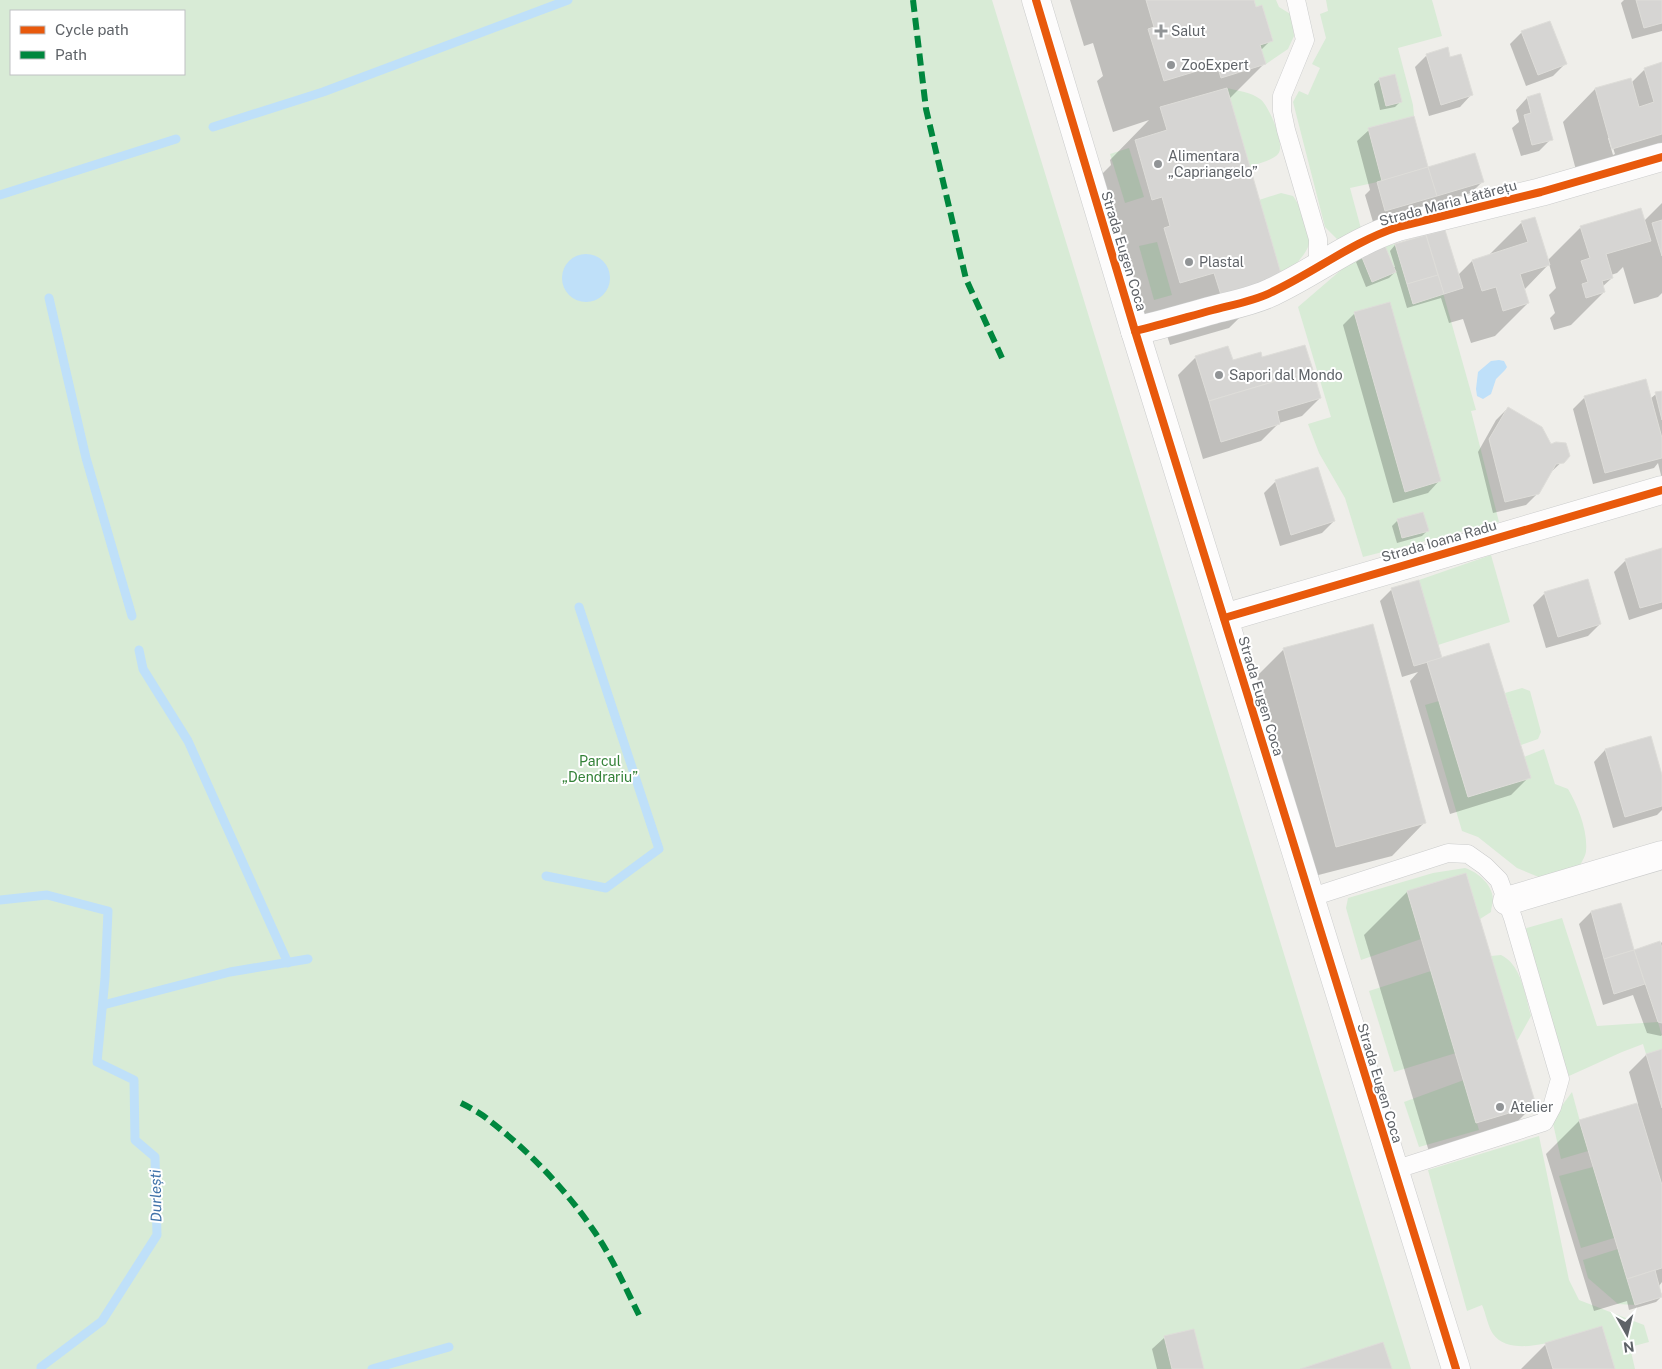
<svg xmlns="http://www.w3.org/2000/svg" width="1662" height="1369" font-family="'Public Sans',sans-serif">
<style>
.green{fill:#d8ebd6;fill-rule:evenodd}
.water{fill:#bfe0f9}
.shadow{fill:#0003;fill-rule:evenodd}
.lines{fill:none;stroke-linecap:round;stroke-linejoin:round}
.stream{stroke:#bfe0f9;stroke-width:9}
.building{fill:#d6d5d3;stroke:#deddd9}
.service-casing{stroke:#cbcccc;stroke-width:19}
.minor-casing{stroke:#cbcccc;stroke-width:29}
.tertiary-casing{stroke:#cbcccc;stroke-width:29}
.service{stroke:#fdfcfc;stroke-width:18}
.minor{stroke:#fdfcfc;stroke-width:28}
.tertiary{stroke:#fdfcfc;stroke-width:28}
.quiet{stroke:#00873e;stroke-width:6;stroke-dasharray:12 6;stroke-linecap:butt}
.cycleway-casing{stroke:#fff;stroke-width:11}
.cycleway{stroke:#e8590c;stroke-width:8}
.poi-dot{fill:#919496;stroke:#fff;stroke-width:2}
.labels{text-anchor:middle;stroke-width:4;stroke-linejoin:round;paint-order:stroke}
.poi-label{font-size:14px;fill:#5f6368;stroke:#fff;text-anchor:start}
.street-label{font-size:14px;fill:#5f6368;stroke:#fff}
.park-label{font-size:14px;fill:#348238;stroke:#fff}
.water-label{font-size:15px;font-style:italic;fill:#4174aa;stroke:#fff}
</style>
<rect width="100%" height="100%" fill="#efeeea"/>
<!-- green -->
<g class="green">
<path d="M0 0H992L1411 1369H0ZM11 11H184V74H11Z"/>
<polygon points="1254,0 1276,0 1279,7 1292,15 1294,36 1288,49 1266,64 1260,45 1273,40 1262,5 1256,7"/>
<polygon points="1326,0 1432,0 1442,36 1398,48 1413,105 1414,116 1368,128 1382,181 1350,188 1363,236 1340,242 1325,227 1293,102 1299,91 1308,95 1320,68 1312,64 1326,38 1320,14 1328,11"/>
<path d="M1227 88C1238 91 1251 92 1260 99 1269 105 1286 146 1278 154 1272 161 1258 163 1250 167Z"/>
<polygon points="1129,148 1144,197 1125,203 1110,154"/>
<path d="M1281 193 1293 196C1301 207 1313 235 1308 247 1303 259 1290 269 1282 277L1259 200Z"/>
<polygon points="1157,242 1172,295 1154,300 1139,246"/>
<polygon points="1395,244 1407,284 1438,275 1476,410 1471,411 1499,522 1363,557 1345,498 1319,453 1308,424 1331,417 1298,307 1355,258 1385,246"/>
<polygon points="1491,555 1510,622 1438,645 1419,580"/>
<polygon points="1522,688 1530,691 1541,732 1538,739 1521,745 1505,693"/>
<path d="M1439 701 1468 797 1530 777 1524 757 1544 749 1555 784 1568 789C1578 806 1588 831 1586 851 1586 855 1582 861 1580 866L1541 878 1517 868 1478 837 1462 831 1425 705Z"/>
<path d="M1465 868C1478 872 1493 885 1493 900 1493 903 1491 908 1491 912L1480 919 1466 873 1407 891 1421 939 1361 960 1346 908 1348 898 1433 873Z"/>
<polygon points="1562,918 1597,1026 1658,1022 1662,1036 1662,1049 1646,1054 1643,1044 1622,1052 1569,1076 1523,929"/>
<path d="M1501 955C1522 965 1525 996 1531 1016L1517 1041 1491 956Z"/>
<polygon points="1431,971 1456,1053 1394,1072 1369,991"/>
<polygon points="1464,1080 1479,1130 1419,1147 1404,1102"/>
<polygon points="1572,1092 1588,1151 1561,1159 1552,1119"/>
<path d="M1539 1136 1569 1280 1579 1300 1644 1325 1649 1342 1630 1347 1635 1369H1615L1602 1326C1576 1334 1513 1362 1493 1334 1488 1327 1486 1314 1482 1305L1467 1311 1428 1170Z"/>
<polygon points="1593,1167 1614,1238 1581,1248 1559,1176"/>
<polygon points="1618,1249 1635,1305 1618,1304 1588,1278 1583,1260"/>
</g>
<!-- water -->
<g class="water">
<circle cx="586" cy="278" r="24"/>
<polygon points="1499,360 1504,361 1507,367 1505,370 1496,379 1491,394 1483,399 1477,396 1476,389 1478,372 1491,361"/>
</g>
<!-- shadow -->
<g class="shadow">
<polygon points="1070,0 1252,0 1271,40 1260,51 1264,64 1229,99 1281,277 1229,328 1170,345 1163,323 1128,333 1084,192 1111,165 1110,160 1149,120 1113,132 1097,81 1103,76 1093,43 1084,46"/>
<polygon points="1624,0 1662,0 1662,31 1632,39 1621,3"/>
<polygon points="1522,32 1565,64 1553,76 1526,86 1510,44"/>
<polygon points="1427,55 1450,58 1471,95 1460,107 1429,116 1415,67"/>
<path d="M1662 64V157L1579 181 1563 122 1595 89 1631 83 1645 69ZM1608 138H1610L1615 154 1613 155Z"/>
<polygon points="1380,79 1400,102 1395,107 1380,110 1374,84"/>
<polygon points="1527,98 1551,139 1539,151 1521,156 1512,128 1519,122 1516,110"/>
<polygon points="1369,130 1427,169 1482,182 1471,193 1373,222 1365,195 1370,190 1357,141"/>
<polygon points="1662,203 1662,293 1658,297 1634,304 1623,267 1617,273 1611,275 1612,278 1602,287 1604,292 1571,325 1554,330 1550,318 1555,313 1549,295 1556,288 1549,264 1524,290 1528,303 1495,336 1471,343 1463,319 1449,323 1441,298 1407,308 1396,271 1389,278 1366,287 1356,262 1362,256 1393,267 1395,267 1390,251 1395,245 1445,231 1458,275 1472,261 1488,256 1522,222 1547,261 1581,227 1644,221"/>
<polygon points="1355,313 1439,481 1428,493 1393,503 1343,325"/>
<polygon points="1196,357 1232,362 1262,359 1320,398 1302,416 1279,423 1261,441 1203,459 1178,375"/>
<polygon points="1662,392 1662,479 1658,463 1654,468 1593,484 1573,409 1585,397 1650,399 1656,394"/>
<polygon points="1508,408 1551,445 1569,455 1548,475 1538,493 1526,505 1493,513 1478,452 1496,420"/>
<polygon points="1318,469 1334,521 1322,533 1280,546 1264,493 1275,482"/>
<polygon points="1397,521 1428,530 1422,536 1397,543 1392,526"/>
<polygon points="1662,550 1662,609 1629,620 1614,572 1626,560"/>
<polygon points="1392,589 1441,659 1529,777 1511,795 1450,814 1410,681 1418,672 1402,677 1380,601"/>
<polygon points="1545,593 1600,624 1588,636 1546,648 1533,605"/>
<polygon points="1284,649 1424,823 1392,856 1303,879 1251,682"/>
<polygon points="1605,750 1662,780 1662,810 1657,815 1613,828 1594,762"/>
<polygon points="1465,875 1535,1104 1491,1148 1433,1165 1364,935 1407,892"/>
<polygon points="1620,904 1633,952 1659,943 1660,944 1662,942 1662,1035 1661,1036 1647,1033 1633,995 1603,1005 1579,924 1591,912"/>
<polygon points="1662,1050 1662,1282 1659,1286 1662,1296 1656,1302 1629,1310 1627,1301 1594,1311 1546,1154 1579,1121 1638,1104 1629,1072 1646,1055"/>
<polygon points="1193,1331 1202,1369 1157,1369 1152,1349 1164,1338"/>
<polygon points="1546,1344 1614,1369 1521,1369"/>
</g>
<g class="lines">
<!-- stream -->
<g class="stream">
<polyline points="213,127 323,92 568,0"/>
<polyline points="0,195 176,139"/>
<polyline points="49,298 86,458 132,616"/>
<polyline points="139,650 143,669 188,741 288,963"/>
<polyline points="546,876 606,888 659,849 579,607"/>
<polyline points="0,900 47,895 108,911 105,978 97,1062 134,1080 135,1140 155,1157 157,1235 102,1321 41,1367 41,1369"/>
<polyline points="103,1005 230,972 308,959"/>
<polyline points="372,1369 449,1347"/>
</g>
</g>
<!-- building -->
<g class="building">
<polygon points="1146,0 1254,0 1256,7 1262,5 1273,41 1260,45 1266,64 1221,78 1217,65 1164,81 1148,29 1154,27"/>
<polygon points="1636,0 1662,0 1662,23 1644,28"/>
<polygon points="1550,21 1567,64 1538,75 1521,31"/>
<polygon points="1448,47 1450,57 1461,54 1473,95 1441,105 1426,54"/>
<polygon points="1662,62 1662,134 1612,149 1595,88 1631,78 1639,107 1654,102 1644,68"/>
<polygon points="1395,74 1402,102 1386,106 1379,78"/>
<polygon points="1227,88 1282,277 1221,295 1214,273 1180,283 1164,228 1170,226 1162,197 1152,200 1135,140 1167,130 1160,107"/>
<polygon points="1540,93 1553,140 1532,145 1524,115 1531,113 1527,97"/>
<polygon points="1414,116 1428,167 1382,181 1368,128"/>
<polygon points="1475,153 1484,182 1437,196 1428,167"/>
<polygon points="1428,167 1437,196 1385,211 1377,182"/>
<polygon points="1641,208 1651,241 1606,254 1613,278 1602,281 1605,292 1586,298 1582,284 1588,282 1581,261 1590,258 1580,226"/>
<polygon points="1535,217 1550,265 1520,274 1529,303 1503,311 1496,287 1482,291 1472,260 1528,242 1521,221"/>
<polygon points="1662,220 1662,256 1652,223"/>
<polygon points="1445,230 1463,288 1444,294 1426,235"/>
<polygon points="1426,235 1438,275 1407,284 1395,244"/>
<polygon points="1385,246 1396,272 1372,282 1361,255"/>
<polygon points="1438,275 1444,294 1413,304 1407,284"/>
<polygon points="1390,302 1441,481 1405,492 1354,312"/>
<polygon points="1305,345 1313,370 1209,401 1195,356 1228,346 1233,360 1261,352 1262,357"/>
<polygon points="1313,370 1321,398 1277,411 1280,424 1221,442 1209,401"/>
<polygon points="1646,379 1662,438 1662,458 1605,473 1584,396"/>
<polygon points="1662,391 1662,420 1655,392"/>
<polygon points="1508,407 1542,427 1551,444 1556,442 1566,443 1570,456 1564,463 1556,464 1539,494 1505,502 1489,439"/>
<polygon points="1318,467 1335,521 1291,535 1275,480"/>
<polygon points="1423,512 1429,531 1402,538 1397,519"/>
<polygon points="1662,548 1662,602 1640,608 1625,559"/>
<polygon points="1588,579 1601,624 1558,637 1544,592"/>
<polygon points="1419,580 1442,658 1414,666 1391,588"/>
<polygon points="1373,624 1426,823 1336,847 1283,648"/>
<polygon points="1489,643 1531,778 1468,797 1427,662"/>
<polygon points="1651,736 1662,775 1662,806 1625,817 1605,749"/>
<polygon points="1466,873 1536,1105 1476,1123 1407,891"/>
<polygon points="1621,903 1634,950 1604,959 1591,911"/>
<polygon points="1660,941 1662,948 1662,1023 1658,1022 1634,950"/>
<polygon points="1634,950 1645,984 1614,994 1604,959"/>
<polygon points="1662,1049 1662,1108 1646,1054"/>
<polygon points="1637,1103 1662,1185 1662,1268 1627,1279 1579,1120"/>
<polygon points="1655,1270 1662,1297 1635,1305 1627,1279"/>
<polygon points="1602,1326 1615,1369 1553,1369 1545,1343"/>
<polygon points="1194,1329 1204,1369 1172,1369 1164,1336"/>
<polygon points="1383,1342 1392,1369 1300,1369"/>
</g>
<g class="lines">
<!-- service casing -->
<g class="service-casing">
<g id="service">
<polyline points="1296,0 1305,40 1282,96 1282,111 1286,130 1318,239 1318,266"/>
<polyline points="1309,898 1448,853 1468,854 1485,866 1499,880 1513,918 1560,1079 1552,1107 1544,1122 1394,1170"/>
</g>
</g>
<!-- minor casing -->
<g class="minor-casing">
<g id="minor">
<path d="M1135 331C1161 325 1187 317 1213 310 1232 305 1254 301 1272 292 1315 272 1352 242 1398 227L1541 192 1662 157"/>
<polyline points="1224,618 1662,490"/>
<polyline points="1507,901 1662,855"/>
</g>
</g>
<!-- tertiary casing -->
<g class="tertiary-casing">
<polyline id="tertiary" points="1036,0 1135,331 1456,1369"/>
</g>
<!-- service -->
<use href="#service" class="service"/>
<!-- minor -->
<use href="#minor" class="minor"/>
<!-- tertiary -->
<use href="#tertiary" class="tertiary"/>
<!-- quiet -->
<g class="quiet">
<polyline points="913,0 926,109 966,279 1002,358"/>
<path d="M461 1103C471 1108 482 1114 490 1121 529 1151 566 1190 594 1231 612 1257 625 1287 639 1315"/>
</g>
<!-- cycleway casing -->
<g class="cycleway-casing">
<g id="cycleway">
<polyline points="1036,0 1135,331 1456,1369"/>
<path d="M1135 331C1161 325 1187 317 1213 310 1232 305 1254 301 1272 292 1315 272 1352 242 1398 227L1541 192 1662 157"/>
<polyline points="1224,618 1662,490"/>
</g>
</g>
<!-- cycleway -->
<use href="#cycleway" class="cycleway"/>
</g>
<!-- markers -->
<g class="poi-dot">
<path d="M1158.5 23.5h5v5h5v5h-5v5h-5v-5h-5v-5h5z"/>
<circle cx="1171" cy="65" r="5"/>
<circle cx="1158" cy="164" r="5"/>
<circle cx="1189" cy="262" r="5"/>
<circle cx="1219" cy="375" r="5"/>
<circle cx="1500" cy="1107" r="5"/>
</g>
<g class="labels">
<!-- poi labels -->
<g class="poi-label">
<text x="1171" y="36">Salut</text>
<text x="1181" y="70">ZooExpert</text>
<text x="1168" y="161">Alimentara<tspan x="1168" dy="16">„Capriangelo”</tspan></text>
<text x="1199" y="267">Plastal</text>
<text x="1229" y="380">Sapori dal Mondo</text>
<text x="1510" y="1112">Atelier</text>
</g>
<!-- street labels -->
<g class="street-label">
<text transform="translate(1448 203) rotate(-15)" y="5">Strada Maria Lătărețu</text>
<text transform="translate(1124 251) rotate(73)" y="5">Strada Eugen Coca</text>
<text transform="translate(1439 541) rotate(-16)" y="5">Strada Ioana Radu</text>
<text transform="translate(1261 696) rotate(73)" y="5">Strada Eugen Coca</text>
<text transform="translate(1380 1083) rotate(73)" y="5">Strada Eugen Coca</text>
</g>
<!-- park labels -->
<g class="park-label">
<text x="600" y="766">Parcul<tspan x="600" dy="16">„Dendrariu”</tspan></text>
</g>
<!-- water labels -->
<g class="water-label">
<text transform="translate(156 1196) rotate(-91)" y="5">Durlești</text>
</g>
</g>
<!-- legend -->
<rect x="10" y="10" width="175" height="65" fill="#ffffff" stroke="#bfc1c3"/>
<rect x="20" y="26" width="25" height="8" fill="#e8590c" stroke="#bfc1c3"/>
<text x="55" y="35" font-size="15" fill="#5f6368">Cycle path</text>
<rect x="20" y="51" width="25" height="8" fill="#00873e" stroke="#bfc1c3"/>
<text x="55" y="60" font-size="15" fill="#5f6368">Path</text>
<!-- north arrow -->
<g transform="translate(1627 1334) rotate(172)" stroke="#ffffff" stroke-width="4" paint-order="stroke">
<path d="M0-4L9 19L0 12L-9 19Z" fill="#5f6368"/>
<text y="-8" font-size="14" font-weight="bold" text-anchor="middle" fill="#5f6368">N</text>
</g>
</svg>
